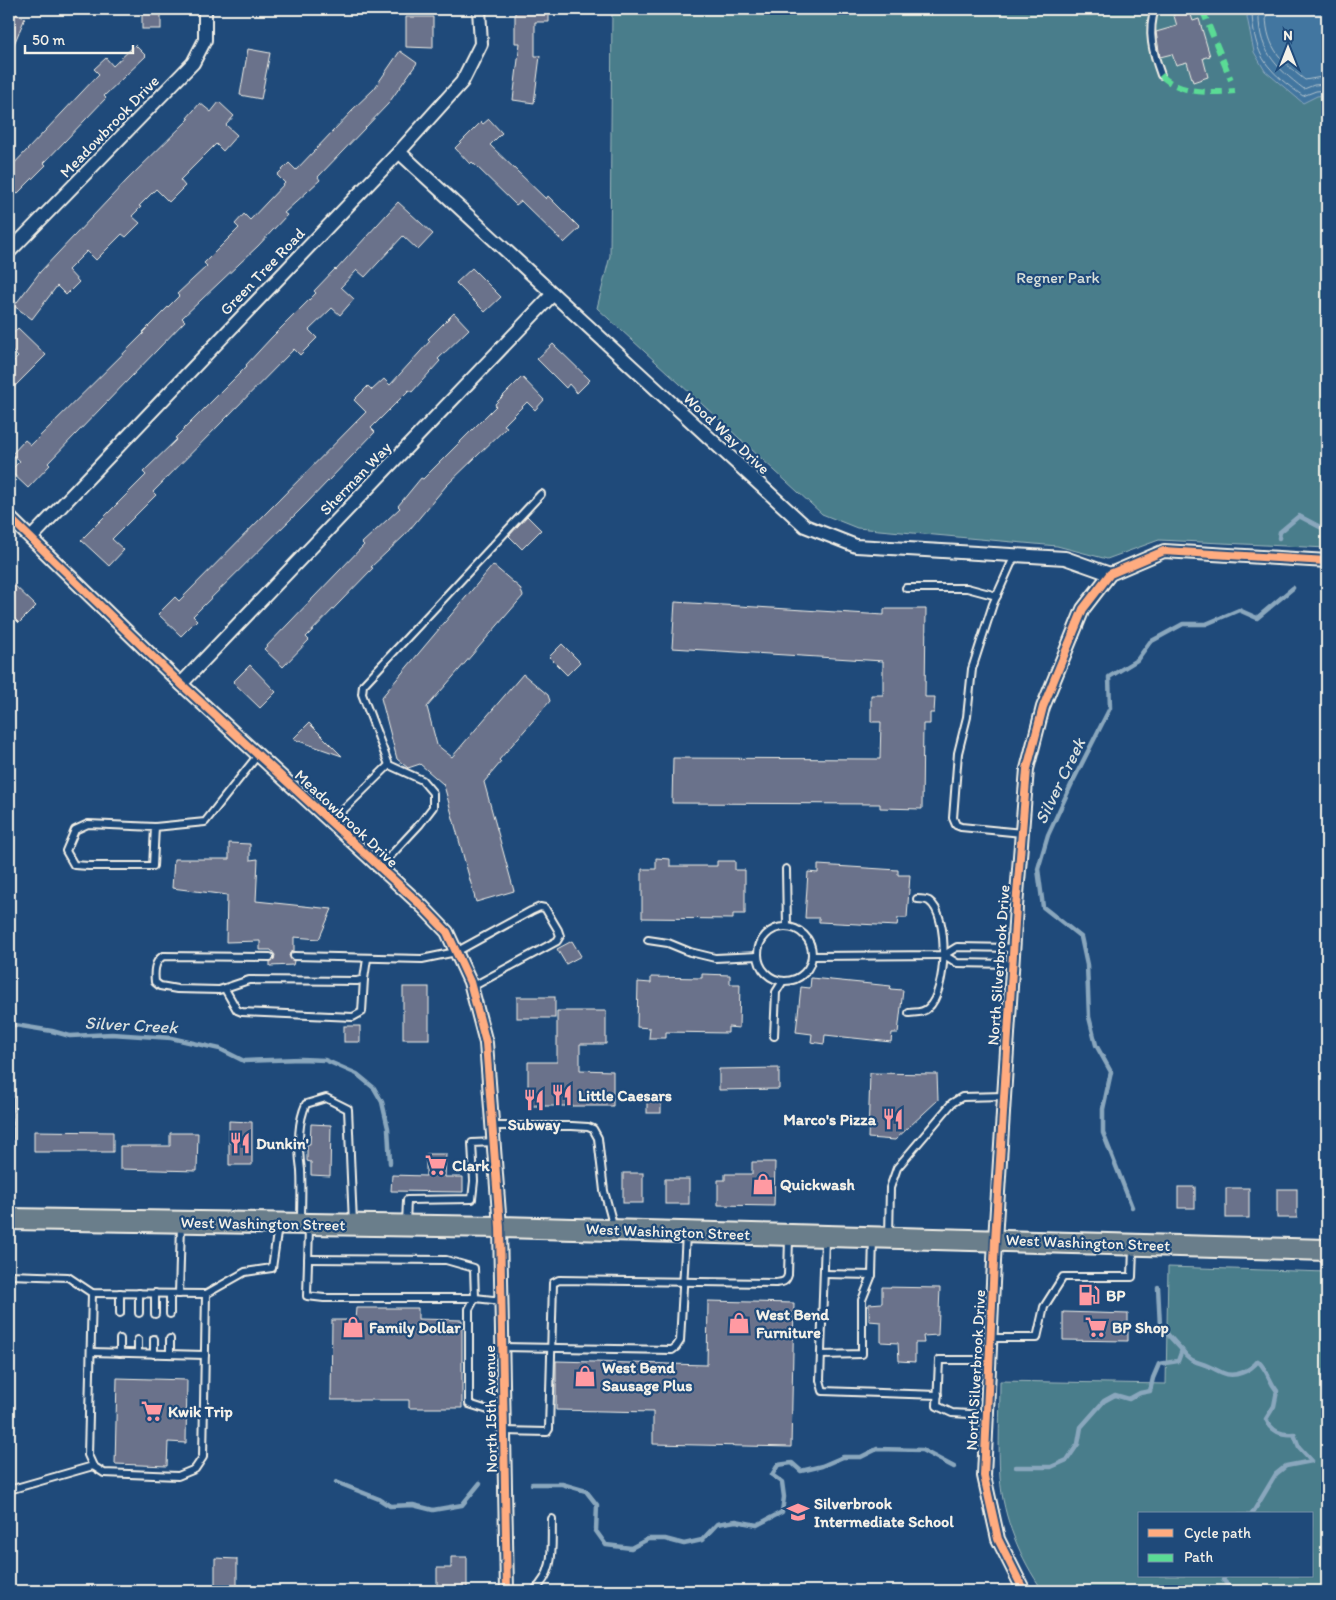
<svg xmlns="http://www.w3.org/2000/svg" width="1336" height="1600" font-family="Itim,sans-serif">
<style>
.green{fill:#497d8b;stroke:#9eb7ba;fill-rule:evenodd}
.water{fill:#4376a0;stroke:#8aa7bd}
.lines{fill:none;stroke-linecap:round;stroke-linejoin:round}
.shore{stroke:#adc0cb;stroke-width:1}
.stream{stroke:#8aa7bd;stroke-width:4.5}
.building{fill:#6a728b;stroke:#f4f1e8}
.service-casing{stroke:#f4f1e8;stroke-width:10}
.minor-casing{stroke:#f4f1e8;stroke-width:16}
.primary-casing{stroke:#f4f1e8;stroke-width:24}
.service{stroke:#1f4a7a;stroke-width:6}
.minor{stroke:#1f4a7a;stroke-width:12}
.primary{stroke:#6b7e8b;stroke-width:20}
.quiet{stroke:#5adb95;stroke-width:6;stroke-dasharray:12 6;stroke-linecap:butt}
.cycleway-casing{stroke:#1f4a7a;stroke-width:11}
.cycleway{stroke:#ffac80;stroke-width:8}
.labels{text-anchor:middle;stroke-width:4.5;stroke-linejoin:round;paint-order:stroke}
.street-label{font-size:16px;fill:#f4f1e8;stroke:#1f4a7a}
.park-label{font-size:16px;fill:#dae0da;stroke:#1f4a7a}
.poi-label{font-size:16px;font-weight:bold;fill:#f4f1e8;stroke:#1f4a7a;text-anchor:start}
.water-label{font-size:18px;font-style:italic;fill:#d9dfdd;stroke:#1f4a7a}
</style>
<rect width="100%" height="100%" fill="#1f4a7a"/>
<filter id="ink" filterUnits="userSpaceOnUse"><feTurbulence type="fractalNoise" baseFrequency=".02" numOctaves="2"/><feDisplacementMap in="SourceGraphic" scale="10" xChannelSelector="R" yChannelSelector="G"/><feConvolveMatrix kernelMatrix="1 2 1 2 8 2 1 2 1" color-interpolation-filters="sRGB"/></filter>
<g filter="url(#ink)">
<!-- green -->
<g class="green">
<polygon points="612,9 1327,9 1327,548 1159,540 1107,559 1057,546 857,528 822,514 597,308 610,256"/>
<path d="M1168 1267 1327 1272V1591H1043C1020 1558 1003 1518 1000 1477 998 1446 1000 1413 1000 1381L1166 1384ZM1140 1514H1312V1576H1140Z"/>
</g>
<!-- water -->
<polygon class="water" points="1248,9 1327,9 1327,95 1317,96 1303,103 1265,71 1254,52 1247,17"/>
<g class="lines">
<!-- shore -->
<g class="shore">
<path d="M1252 9C1252 28 1256 53 1270 68 1279 79 1292 88 1303 96L1316 91 1327 90"/>
<path d="M1259 9C1257 49 1274 66 1304 89L1314 85 1327 84"/>
<path d="M1266 9C1265 45 1278 59 1305 80L1327 76"/>
</g>
<!-- stream -->
<g class="stream">
<polyline points="1279,538 1280,532 1299,516 1320,527 1327,528"/>
<polyline points="9,1024 52,1031 70,1036 112,1034 171,1038 220,1049 244,1061 301,1059 325,1060 357,1074 374,1088 382,1102 388,1128 390,1163"/>
<polyline points="1132,1207 1103,1133 1103,1109 1111,1072 1096,1045 1089,1017 1087,965 1081,937 1043,907 1038,869 1048,835 1072,783 1110,708 1109,677 1137,660 1150,642 1183,624 1206,624 1239,610 1257,618 1293,588"/>
<path d="M1182 1350C1190 1362 1196 1361 1208 1366 1213 1368 1218 1371 1223 1373 1235 1378 1250 1371 1258 1361 1269 1372 1268 1380 1277 1391L1274 1406 1266 1419C1272 1432 1281 1435 1294 1434L1299 1447 1312 1461 1286 1466 1276 1474 1252 1514"/>
<polyline points="1016,1467 1051,1467 1067,1460 1078,1444 1081,1427 1104,1401 1115,1395 1129,1399 1140,1393 1150,1391 1153,1378 1159,1364 1178,1361 1182,1350 1160,1326 1158,1287"/>
<polyline points="336,1482 379,1499 390,1506 413,1505 433,1510 462,1505 480,1483"/>
<polyline points="532,1484 562,1484 586,1491 597,1505 596,1531 606,1545 631,1548 648,1539 665,1539 684,1544 702,1540 717,1524 736,1521 757,1525 782,1512 784,1497 782,1482 772,1475 778,1465 792,1463 801,1471 822,1466 843,1457 861,1457 877,1449 922,1450 954,1467"/>
<polyline points="1225,1576 1223,1580 1234,1591"/>
</g>
</g>
<!-- building -->
<g class="building">
<rect x="142" y="9" width="19" height="20"/>
<polygon points="515,9 549,9 549,22 535,22 535,56 540,56 534,103 513,100 520,43 515,43"/>
<polygon points="1172,9 1189,9 1193,21 1199,19 1210,56 1203,58 1208,77 1193,82 1187,62 1176,65 1172,54 1160,57 1156,32 1177,26"/>
<polygon points="9,12 25,18 9,56"/>
<polygon points="406,17 433,17 433,48 406,47"/>
<polygon points="135,45 146,56 104,96 106,98 44,163 46,165 9,202 9,169 99,74 94,69 106,58 113,66"/>
<polygon points="248,49 270,53 261,99 240,95"/>
<polygon points="400,51 417,63 388,104 318,177 320,180 284,213 287,215 258,246 182,318 185,321 48,463 50,465 28,488 10,471 20,461 12,454 25,440 31,445 144,333 143,332 179,296 177,294 207,266 204,263 239,228 235,224 244,214 250,220 285,183 277,175 289,163 296,170 352,111 352,110 374,89"/>
<polygon points="219,102 234,116 226,125 237,135 223,151 216,144 180,180 185,186 169,202 156,189 139,206 141,207 132,216 140,223 126,237 122,234 96,260 87,251 68,270 79,282 66,295 57,286 32,319 14,306 40,272 127,180 189,119 187,118 200,103 211,112"/>
<polygon points="489,119 502,133 490,145 546,199 548,196 580,228 564,243 521,201 516,205 472,162 470,164 455,148 481,122 483,124"/>
<polygon points="398,202 433,234 418,250 403,236 365,277 357,270 341,287 354,299 340,315 332,308 309,330 317,338 300,355 294,349 153,492 156,495 112,539 124,550 109,566 81,540 146,475 143,472 177,439 175,438 247,366 246,365 272,337 316,293 314,291 335,269 336,270"/>
<polygon points="472,268 501,297 485,312 456,283"/>
<polygon points="454,313 469,329 438,359 440,361 412,392 409,390 371,428 375,432 306,504 193,616 197,620 181,636 158,614 175,597 179,601 366,412 354,400 368,386 372,390 384,379 390,385 430,341 428,339"/>
<polygon points="18,328 46,355 14,387 9,382 9,366 18,357 9,348 9,338"/>
<polygon points="553,344 590,380 577,393 569,384 566,388 537,359"/>
<polygon points="522,377 544,400 535,410 527,402 504,425 507,427 446,486 405,535 371,567 373,568 306,637 309,640 283,667 264,649 364,545 362,543 400,508 398,506 421,478 423,479 496,406 495,404"/>
<polygon points="527,516 541,530 522,549 509,536"/>
<polygon points="493,565 520,588 523,596 427,707 437,745 452,757 523,674 548,695 550,701 499,760 501,762 484,782 514,891 476,902 445,789 443,784 420,764 408,768 397,759 381,698"/>
<polygon points="9,580 36,606 19,623 9,613"/>
<polygon points="675,602 884,615 884,609 926,609 925,697 935,697 934,713 930,713 930,724 923,724 922,809 880,808 880,804 672,803 673,758 880,759 881,722 871,722 871,695 883,695 883,661 672,648"/>
<polygon points="562,644 580,662 567,675 549,657"/>
<polygon points="250,665 276,692 260,708 233,682"/>
<polygon points="309,723 342,756 293,739"/>
<polygon points="229,843 250,844 250,860 258,859 256,901 332,909 319,939 294,937 294,951 290,953 289,956 294,961 293,965 270,966 270,962 274,959 275,955 271,950 260,950 260,941 226,942 227,895 172,888 174,859 229,859"/>
<polygon points="656,858 670,859 670,866 717,866 717,861 735,861 735,870 745,870 745,914 733,914 733,919 642,918 642,869 656,869"/>
<polygon points="818,865 898,870 898,875 910,875 907,918 898,918 897,926 819,922 819,918 805,918 808,872 818,873"/>
<polygon points="572,941 581,956 566,964 557,949"/>
<polygon points="702,974 730,975 730,984 740,984 739,1028 728,1027 728,1033 666,1032 666,1038 649,1038 650,1028 637,1027 638,982 651,983 651,977 702,978"/>
<polygon points="811,978 891,986 890,989 903,990 898,1033 892,1033 891,1042 825,1035 824,1044 811,1042 812,1034 796,1032 801,987 810,988"/>
<rect x="403" y="987" width="26" height="52"/>
<rect x="517" y="997" width="38" height="21"/>
<polygon points="557,1011 606,1011 606,1044 580,1044 580,1070 613,1071 613,1106 528,1106 528,1062 557,1062"/>
<rect x="344" y="1026" width="16" height="16"/>
<polygon points="779,1068 779,1089 719,1090 719,1069"/>
<polygon points="870,1073 937,1074 938,1100 895,1140 868,1138"/>
<rect x="647" y="1099" width="14" height="14"/>
<polygon points="229,1121 252,1122 252,1165 229,1165"/>
<polygon points="311,1124 331,1125 330,1176 311,1175 311,1162 307,1161 307,1144 310,1144"/>
<polygon points="34,1131 113,1132 113,1152 34,1152"/>
<polygon points="170,1133 198,1133 197,1171 120,1169 120,1146 170,1146"/>
<polygon points="426,1154 446,1154 445,1177 463,1177 463,1192 391,1191 392,1175 426,1176"/>
<polygon points="752,1162 775,1162 774,1206 718,1205 718,1180 725,1180 725,1174 752,1174"/>
<rect x="623" y="1173" width="20" height="30"/>
<rect x="665" y="1179" width="24" height="25"/>
<rect x="1178" y="1187" width="17" height="21"/>
<rect x="1226" y="1188" width="23" height="30"/>
<rect x="1277" y="1189" width="20" height="29"/>
<polygon points="882,1287 940,1288 938,1335 923,1336 924,1343 915,1343 915,1362 899,1361 898,1343 881,1342 881,1322 869,1321 869,1304 882,1303"/>
<polygon points="708,1301 794,1303 791,1447 653,1444 653,1412 556,1410 556,1361 707,1365"/>
<polygon points="356,1308 418,1308 418,1319 462,1320 462,1408 409,1408 409,1400 331,1400 332,1320 355,1320"/>
<polygon points="1063,1312 1128,1314 1128,1341 1063,1340"/>
<polygon points="117,1378 187,1380 186,1443 168,1442 167,1466 115,1464"/>
<polygon points="451,1557 467,1557 467,1588 437,1588 437,1568 451,1568"/>
<polygon points="215,1558 237,1559 237,1591 215,1591"/>
</g>
<g class="lines">
<!-- service casing -->
<g class="service-casing">
<g id="service">
<path d="M1155 9C1147 32 1153 53 1161 75"/>
<polyline points="1015,555 993,604 972,669 967,717 958,753 953,818 956,825 961,827 1022,833"/>
<polyline points="906,588 967,588 997,596"/>
<polyline points="331,822 389,765"/>
<polyline points="155,827 153,866 89,866 74,865 66,851 75,830 88,824 155,827 205,822 258,755"/>
<polyline points="380,867 420,824 433,807 433,793 422,780 389,765 362,694 363,685 541,494"/>
<polyline points="786,869 787,927"/>
<circle cx="785" cy="954" r="27"/>
<polyline points="648,940 668,943 690,952 715,958 758,956"/>
<polyline points="944,955 957,963 1012,964"/>
<polyline points="294,956 422,959 456,952 531,911 540,907 545,908 558,930 560,936 557,941 472,987"/>
<polyline points="812,956 944,955 957,947 1013,948"/>
<path d="M270 957 163 956C154 962 154 972 155 982L160 986 177 989 219 990 249 980 357 981 364 979"/>
<polyline points="225,989 237,1010 242,1012 353,1017 362,1012 364,979 367,959"/>
<path d="M909 1013C916 1012 923 1013 928 1008 947 992 950 915 929 901 925 899 921 899 917 899"/>
<polyline points="774,1036 776,992 783,981"/>
<polyline points="9,1080 9,1152"/>
<polyline points="492,1126 572,1126 588,1127 593,1129 598,1138 604,1191 614,1228"/>
<path d="M301 1222C301 1205 302 1187 301 1170 298 1149 297 1124 306 1104L326 1098 348 1109 353 1223"/>
<polyline points="406,1224 407,1200 472,1199 474,1181 472,1143 494,1142"/>
<polyline points="309,1227 307,1296 324,1298 475,1298 502,1301"/>
<polyline points="889,1236 890,1188 897,1168 952,1103 962,1097 1004,1096"/>
<polyline points="825,1240 820,1380 823,1391 938,1395"/>
<polyline points="308,1259 446,1260 474,1268 475,1298 469,1309 469,1404 504,1415"/>
<polyline points="824,1274 872,1275 873,1239"/>
<polyline points="9,1275 68,1277 92,1293 206,1294 245,1272 272,1268 278,1226"/>
<polyline points="92,1293 88,1455 93,1466 104,1473 178,1476 195,1469 203,1457 206,1294"/>
<polyline points="120,1293 120,1313"/>
<polyline points="170,1294 170,1314"/>
<polyline points="179,1294 181,1225"/>
<polyline points="139,1313 139,1293"/>
<polyline points="155,1314 155,1293"/>
<polyline points="990,1338 1037,1338 1044,1307 1063,1277 1132,1277 1133,1248"/>
<polyline points="120,1339 120,1353"/>
<polyline points="170,1339 170,1354"/>
<polyline points="502,1347 672,1350 676,1347 680,1341 686,1234"/>
<polyline points="91,1352 205,1355"/>
<polyline points="138,1353 138,1340"/>
<polyline points="154,1354 154,1339"/>
<polyline points="821,1355 862,1354 862,1300 872,1275"/>
<polyline points="987,1415 952,1413 937,1406 939,1360 989,1360"/>
<path d="M504 1431 547 1432 549 1429 553 1283 559 1280 776 1283C783 1282 786 1282 788 1275L789 1238"/>
<polyline points="9,1490 93,1466"/>
<path d="M534 1591C556 1571 551 1547 552 1519"/>
</g>
</g>
<!-- minor casing -->
<g class="minor-casing">
<g id="minor">
<polyline points="399,152 805,526 856,546 1065,558 1110,574"/>
<polyline points="9,252 193,63 205,40 205,9"/>
<polyline points="9,517 181,684 423,907 447,932 470,982 486,1043 500,1227 507,1591"/>
<polyline points="31,538 399,152 462,82 481,44 479,9"/>
<polyline points="181,684 553,294"/>
<polyline points="1024,1591 998,1539 984,1476 995,1240 1016,907 1027,769 1043,707 1083,609 1110,574 1164,551 1327,561"/>
</g>
</g>
<!-- primary casing -->
<g class="primary-casing">
<polyline id="primary" points="9,1219 500,1227 1327,1250"/>
</g>
<!-- service -->
<use href="#service" class="service"/>
<!-- minor -->
<use href="#minor" class="minor"/>
<!-- primary -->
<use href="#primary" class="primary"/>
<!-- quiet -->
<g class="quiet">
<polyline points="1202,9 1231,80"/>
<path d="M1161 75C1178 94 1212 93 1235 91"/>
</g>
<!-- cycleway casing -->
<g class="cycleway-casing">
<g id="cycleway">
<polyline points="9,517 181,684 423,907 447,932 470,982 486,1043 500,1227 507,1591"/>
<polyline points="1024,1591 998,1539 984,1476 995,1240 1016,907 1027,769 1043,707 1083,609 1110,574 1164,551 1327,561"/>
</g>
</g>
<!-- cycleway -->
<use href="#cycleway" class="cycleway"/>
</g>
</g>
<!-- icons -->
<defs>
<g id="restaurant-bare" transform="scale(1.725)"><path d="M-5-6h1v4h1v-4h1v4h1v-4h1v5L-1.5 .5V6h-2V.5L-5-1ZM5-6V6H3V1.5H1.5Q1.5-4 5-6Z" fill="#ff9aa2" stroke="#1f4a7a" stroke-width="2.5" paint-order="stroke"/></g>
<g id="supermarket-bare" transform="scale(1.725)"><path d="M-6-5.5h2.5l.6 2H6L4.5 2H-2.5L-4.4-4H-6ZM-1.5 3.2a1.3 1.3 0 1 0 .1 0ZM3 3.2a1.3 1.3 0 1 0 .1 0Z" fill="#ff9aa2" stroke="#1f4a7a" stroke-width="2.5" paint-order="stroke"/></g>
<g id="shop-bare" transform="scale(1.725)"><path d="M-5-2.5h2.3a2.7 3.5 0 0 1 5.4 0H5L5.5 6h-11ZM-1.5-2.5h3a1.5 2.3 0 0 0-3 0Z" fill="#ff9aa2" stroke="#1f4a7a" stroke-width="2.5" paint-order="stroke"/></g>
<g id="fuel-bare" transform="scale(1.725)"><path d="M-5.5-6h7V0h2V4h1.3V-2.5L3-4.5l.8-.8L6-3V5H2.5V1h-1V6h-7ZM-4.2-4.7v3.2H.2V-4.7Z" fill="#ff9aa2" stroke="#1f4a7a" stroke-width="2.5" paint-order="stroke"/></g>
<g id="school-bare" transform="scale(1.725)"><path d="M0-5L7-2L0 1L-7-2ZM-4 1L0 2.5L4 1V4Q0 6-4 4Z" fill="#ff9aa2" stroke="#1f4a7a" stroke-width="2.5" paint-order="stroke"/></g>
</defs>
<g fill-rule="evenodd">
<use href="#restaurant-bare" x="562" y="1095"/>
<use href="#restaurant-bare" x="534" y="1100"/>
<use href="#restaurant-bare" x="893" y="1119"/>
<use href="#restaurant-bare" x="240" y="1143"/>
<use href="#supermarket-bare" x="436" y="1165"/>
<use href="#shop-bare" x="763" y="1184"/>
<use href="#fuel-bare" x="1089" y="1295"/>
<use href="#shop-bare" x="739" y="1323"/>
<use href="#shop-bare" x="353" y="1327"/>
<use href="#supermarket-bare" x="1096" y="1327"/>
<use href="#shop-bare" x="585" y="1376"/>
<use href="#supermarket-bare" x="152" y="1411"/>
<use href="#school-bare" x="798" y="1512"/>
</g>
<g class="labels">
<!-- street labels -->
<g class="street-label">
<text transform="translate(109 126) rotate(-46)" y="6">Meadowbrook Drive</text>
<text transform="translate(262 271) rotate(-46)" y="6">Green Tree Road</text>
<text transform="translate(727 433) rotate(43)" y="6">Wood Way Drive</text>
<text transform="translate(355 478) rotate(-46)" y="6">Sherman Way</text>
<text transform="translate(347 818) rotate(43)" y="6">Meadowbrook Drive</text>
<text transform="translate(998 965) rotate(-86)" y="6">North Silverbrook Drive</text>
<text transform="translate(263 1223) rotate(1)" y="6">West Washington Street</text>
<text transform="translate(668 1231) rotate(2)" y="6">West Washington Street</text>
<text transform="translate(1088 1242) rotate(2)" y="6">West Washington Street</text>
<text transform="translate(975 1370) rotate(-87)" y="6">North Silverbrook Drive</text>
<text transform="translate(490 1409) rotate(-91)" y="6">North 15th Avenue</text>
</g>
<!-- park labels -->
<g class="park-label">
<text x="1058" y="283">Regner Park</text>
</g>
<!-- poi labels -->
<g class="poi-label">
<text x="578" y="1101">Little Caesars</text>
<text x="876" y="1125" text-anchor="end">Marco's Pizza</text>
<text x="534" y="1130" text-anchor="middle">Subway</text>
<text x="256" y="1149">Dunkin'</text>
<text x="452" y="1171">Clark</text>
<text x="780" y="1190">Quickwash</text>
<text x="1106" y="1301">BP</text>
<text x="756" y="1320">West Bend<tspan x="756" dy="18">Furniture</tspan></text>
<text x="369" y="1333">Family Dollar</text>
<text x="1112" y="1333">BP Shop</text>
<text x="602" y="1373">West Bend<tspan x="602" dy="18">Sausage Plus</tspan></text>
<text x="168" y="1417">Kwik Trip</text>
<text x="814" y="1509">Silverbrook<tspan x="814" dy="18">Intermediate School</tspan></text>
</g>
<!-- water labels -->
<g class="water-label">
<text transform="translate(1060 781) rotate(-64)" y="6">Silver Creek</text>
<text transform="translate(131 1025) rotate(3)" y="6">Silver Creek</text>
</g>
</g>
<!-- margin -->
<rect width="1336" height="1600" fill="none" stroke="#1f4a7a" stroke-width="30"/>
<rect x="15" y="15" width="1306" height="1570" fill="none" stroke="#f4f1e8" stroke-width="2" filter="url(#ink)"/>
<!-- legend -->
<rect x="1138" y="1512" width="175" height="65" fill="#1f4a7a" stroke="#748da6"/>
<rect x="1148" y="1529" width="25" height="8" fill="#ffac80" stroke="#748da6"/>
<text x="1184" y="1538" font-size="15" fill="#f4f1e8">Cycle path</text>
<rect x="1148" y="1554" width="25" height="8" fill="#5adb95" stroke="#748da6"/>
<text x="1184" y="1562" font-size="15" fill="#f4f1e8">Path</text>
<!-- north arrow -->
<g transform="translate(1288 48)" stroke="#1f4a7a" stroke-width="4" paint-order="stroke">
<path d="M0-4L9 19L0 12L-9 19Z" fill="#f4f1e8"/>
<text y="-8" font-size="14" font-weight="bold" text-anchor="middle" fill="#f4f1e8">N</text>
</g>
<!-- scale -->
<path d="M25 45v8h108v-8" fill="none" stroke="#f4f1e8" stroke-width="2.5"/>
<text x="32" y="45" font-size="15" fill="#f4f1e8" stroke="#1f4a7a" stroke-width="4" paint-order="stroke">50 m</text>
</svg>
